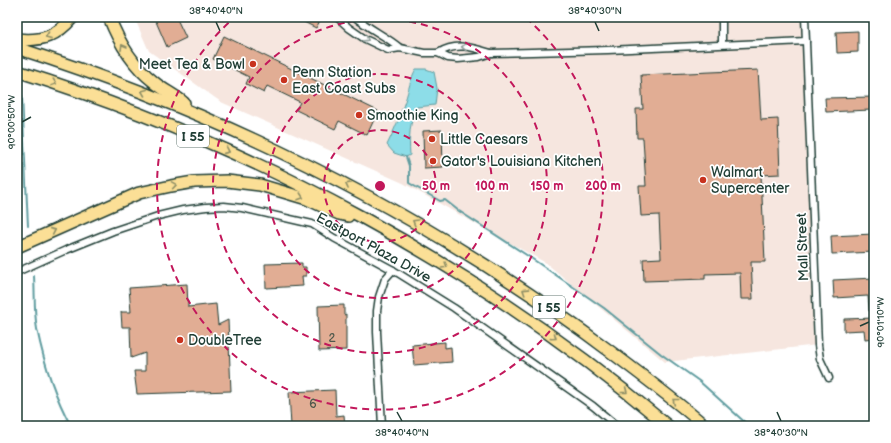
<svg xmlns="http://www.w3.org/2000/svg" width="891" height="443" font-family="'Balsamiq Sans',sans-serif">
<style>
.built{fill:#f6e6df}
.water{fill:#8ddde8;stroke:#619da0}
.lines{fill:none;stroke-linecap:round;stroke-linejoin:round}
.stream{stroke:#619da0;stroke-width:2}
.building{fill:#e1ad94;stroke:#1f3d34}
.minor-casing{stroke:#1f3d34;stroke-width:9}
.motorway-casing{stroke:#1f3d34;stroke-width:14}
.minor{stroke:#fff;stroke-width:6}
.motorway{stroke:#fbdf96;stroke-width:11}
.oneway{stroke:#8d8e65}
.oneway2{stroke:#8f9e9a}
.ticks{fill:none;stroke:#1f3d34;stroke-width:1.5}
.ring{fill:none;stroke:#c2185b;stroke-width:2;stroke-dasharray:7 5}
.poi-dot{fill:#c8321e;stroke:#fff;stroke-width:1.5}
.labels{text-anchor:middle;stroke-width:3.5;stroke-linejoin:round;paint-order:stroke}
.number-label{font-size:12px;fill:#50594c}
.shield{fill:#fff;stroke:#627771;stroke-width:1}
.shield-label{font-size:13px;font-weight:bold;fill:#1f3d34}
.poi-label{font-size:14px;fill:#1f3d34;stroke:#fff;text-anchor:start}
.street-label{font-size:14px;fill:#1f3d34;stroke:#fff}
.centre{fill:#c2185b;stroke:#fff;stroke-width:2}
.ring-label{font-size:12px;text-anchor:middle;font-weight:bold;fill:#c2185b;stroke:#fff;stroke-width:3.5;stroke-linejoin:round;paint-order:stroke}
.neatline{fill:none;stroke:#1f3d34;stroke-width:1.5}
.ticks-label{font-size:10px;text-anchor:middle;fill:#1f3d34}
</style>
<rect width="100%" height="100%" fill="#fff"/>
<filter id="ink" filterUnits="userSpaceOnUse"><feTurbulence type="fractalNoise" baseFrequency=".025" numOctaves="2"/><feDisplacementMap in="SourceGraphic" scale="8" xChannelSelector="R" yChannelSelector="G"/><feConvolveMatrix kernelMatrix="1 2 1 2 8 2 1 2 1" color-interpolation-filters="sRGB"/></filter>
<g filter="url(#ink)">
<!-- built -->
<polygon class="built" points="134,17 805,17 818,345 665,362 546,263 403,183 221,102 149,51"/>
<!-- water -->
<path class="water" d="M416 69H426L434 72 437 88 435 105 417 107C409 123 409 138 410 155L406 157 394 153 387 145C394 131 400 116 405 101 409 90 410 79 416 69Z"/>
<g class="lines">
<!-- stream -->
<g class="stream">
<polyline points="22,96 28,226"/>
<polyline points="406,157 409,166 409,183 440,201 445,200 459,211 528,256 604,308 661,354 699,381 749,426"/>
<path d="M34 276C35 294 34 313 37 329 44 363 55 397 71 426"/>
</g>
</g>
<!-- building -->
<g class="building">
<polygon points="154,17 176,17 186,38 167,47"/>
<polygon points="294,17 322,17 316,28"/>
<polygon points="858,31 858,52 837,53 836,32"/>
<polygon points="224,36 378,111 367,135 339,121 335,129 296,110 300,102 267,86 264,93 246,84 249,77 213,59"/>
<polygon points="758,70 761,120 778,119 780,174 761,175 765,262 751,262 753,299 741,299 740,273 705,274 705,279 644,281 643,259 661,258 659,215 641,216 639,186 646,186 643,138 637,138 636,109 643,109 641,75"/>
<polygon points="874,97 874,108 871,108 871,110 826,112 825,98"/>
<polygon points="442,130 443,167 424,168 423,131"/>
<polygon points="874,234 874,252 832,254 831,236"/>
<polygon points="302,263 302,267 306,267 306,276 302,276 303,286 266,288 265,264"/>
<polygon points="874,278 874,311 869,311 868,296 834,298 833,280"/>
<polygon points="187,284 188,307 216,304 218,325 228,320 231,391 137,394 134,371 145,371 145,353 131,358 130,327 122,327 121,312 131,312 129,288"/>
<polygon points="344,305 344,315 346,314 346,350 319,351 318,306"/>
<polygon points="874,318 874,338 865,339 864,330 844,331 844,319"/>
<polygon points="445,342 445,348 451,347 452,362 414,365 412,345"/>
<polygon points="335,390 336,416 344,415 345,426 291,426 289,392"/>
</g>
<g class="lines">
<!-- minor casing -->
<g class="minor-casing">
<g id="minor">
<polyline points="337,17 349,28 365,39 388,50 400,48 424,53 438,53 448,58 458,59 479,57 491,53 608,50 806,41"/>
<path d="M355 17C369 29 386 36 400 48"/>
<polyline points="722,17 722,44"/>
<polyline points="805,17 818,345 820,359 829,378"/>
<path d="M438 53C456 42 472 47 491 53"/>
<polyline points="17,272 66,250 113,231 158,216 183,210 206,207 224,206 242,208 312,224 334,238 393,270 454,308 593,406 617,426"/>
<polyline points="382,426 377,332 377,311 379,297 385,279 393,270"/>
</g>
</g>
<!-- motorway casing -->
<g class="motorway-casing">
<g id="motorway">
<path d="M109 17C119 43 132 65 154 82 163 90 175 95 184 103"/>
<path d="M17 39C42 42 57 36 73 17"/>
<path d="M17 48C233 117 430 216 611 352 643 376 675 400 705 426"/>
<path d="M17 71C254 145 478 266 668 426"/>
<polyline points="17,247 139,193 171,186 194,182 227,181 260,185 307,199 339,214 348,216"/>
</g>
</g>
<!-- minor -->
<use href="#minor" class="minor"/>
<!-- motorway -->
<use href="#motorway" class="motorway"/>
</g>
<!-- one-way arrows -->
<defs><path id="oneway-chevron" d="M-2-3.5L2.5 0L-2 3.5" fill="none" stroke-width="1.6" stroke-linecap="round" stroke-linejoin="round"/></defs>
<g class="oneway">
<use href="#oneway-chevron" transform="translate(48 36) rotate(159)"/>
<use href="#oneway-chevron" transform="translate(123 47) rotate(-120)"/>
<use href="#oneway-chevron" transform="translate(54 83) rotate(19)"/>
<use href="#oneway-chevron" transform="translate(144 92) rotate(-158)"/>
<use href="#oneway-chevron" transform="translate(227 151) rotate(24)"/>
<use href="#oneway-chevron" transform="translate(174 185) rotate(-9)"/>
<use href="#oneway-chevron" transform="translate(348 185) rotate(-152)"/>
<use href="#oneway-chevron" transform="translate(301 197) rotate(19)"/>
<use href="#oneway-chevron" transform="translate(415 222) rotate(-150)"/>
<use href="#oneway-chevron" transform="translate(53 231) rotate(-24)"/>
<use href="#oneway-chevron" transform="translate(445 266) rotate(31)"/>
<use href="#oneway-chevron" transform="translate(525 291) rotate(-147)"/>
<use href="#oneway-chevron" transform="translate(554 337) rotate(36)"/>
<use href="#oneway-chevron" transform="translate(625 391) rotate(38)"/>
<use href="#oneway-chevron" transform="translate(675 401) rotate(-141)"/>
</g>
<g class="oneway2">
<use href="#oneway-chevron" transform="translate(366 39) rotate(31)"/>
<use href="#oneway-chevron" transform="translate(464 47) rotate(-179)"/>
</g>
</g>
<!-- ticks -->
<path class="ticks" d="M216 22 220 31M595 22 599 31M22 122 31 117M860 326 869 322M397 412 402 421M777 412 781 421"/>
<!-- distance rings -->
<g class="ring">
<circle cx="380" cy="186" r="56"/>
<circle cx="380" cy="186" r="112"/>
<circle cx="380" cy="186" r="167"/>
<path d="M526 18A223 223 0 1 1 234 18"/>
</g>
<!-- markers -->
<g class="poi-dot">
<circle cx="253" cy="64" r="4"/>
<circle cx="284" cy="80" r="4"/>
<circle cx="359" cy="115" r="4"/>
<circle cx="432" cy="139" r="4"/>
<circle cx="433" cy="161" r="4"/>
<circle cx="703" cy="180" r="4"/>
<circle cx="180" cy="340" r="4"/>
</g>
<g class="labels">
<!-- number labels -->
<g class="number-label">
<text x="332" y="342">2</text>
<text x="313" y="408">6</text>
</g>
<!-- shield labels -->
<g class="shield">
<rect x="177" y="125" width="32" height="22" rx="3"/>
<rect x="533" y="296" width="32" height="22" rx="3"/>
</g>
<g class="shield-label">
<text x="193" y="141">I 55</text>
<text x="549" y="312">I 55</text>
</g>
<!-- poi labels -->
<g class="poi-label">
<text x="245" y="69" text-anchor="end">Meet Tea &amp; Bowl</text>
<text x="292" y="77">Penn Station<tspan x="292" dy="16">East Coast Subs</tspan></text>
<text x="367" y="120">Smoothie King</text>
<text x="440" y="144">Little Caesars</text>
<text x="441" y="166">Gator's Louisiana Kitchen</text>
<text x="711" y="177">Walmart<tspan x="711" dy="16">Supercenter</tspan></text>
<text x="188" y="345">DoubleTree</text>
</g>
<!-- street labels -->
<g class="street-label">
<text transform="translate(374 247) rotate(29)" y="5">Eastport Plaza Drive</text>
<text transform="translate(802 247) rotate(-92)" y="5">Mall Street</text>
</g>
</g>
<circle cx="380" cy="186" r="6" class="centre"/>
<g class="ring-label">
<text x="436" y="190">50 m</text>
<text x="492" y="190">100 m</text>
<text x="547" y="190">150 m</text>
<text x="603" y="190">200 m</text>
</g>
<!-- margin -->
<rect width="891" height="443" fill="none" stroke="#fff" stroke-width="44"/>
<rect x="22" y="22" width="847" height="399" class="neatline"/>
<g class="ticks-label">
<text x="216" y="14">38°40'40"N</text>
<text x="595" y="14">38°40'30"N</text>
<text transform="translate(11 122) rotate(-90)" y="4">90°00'50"W</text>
<text transform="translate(880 322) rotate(-90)" y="4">90°01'10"W</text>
<text x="402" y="436">38°40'40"N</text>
<text x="781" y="436">38°40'30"N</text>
</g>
</svg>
